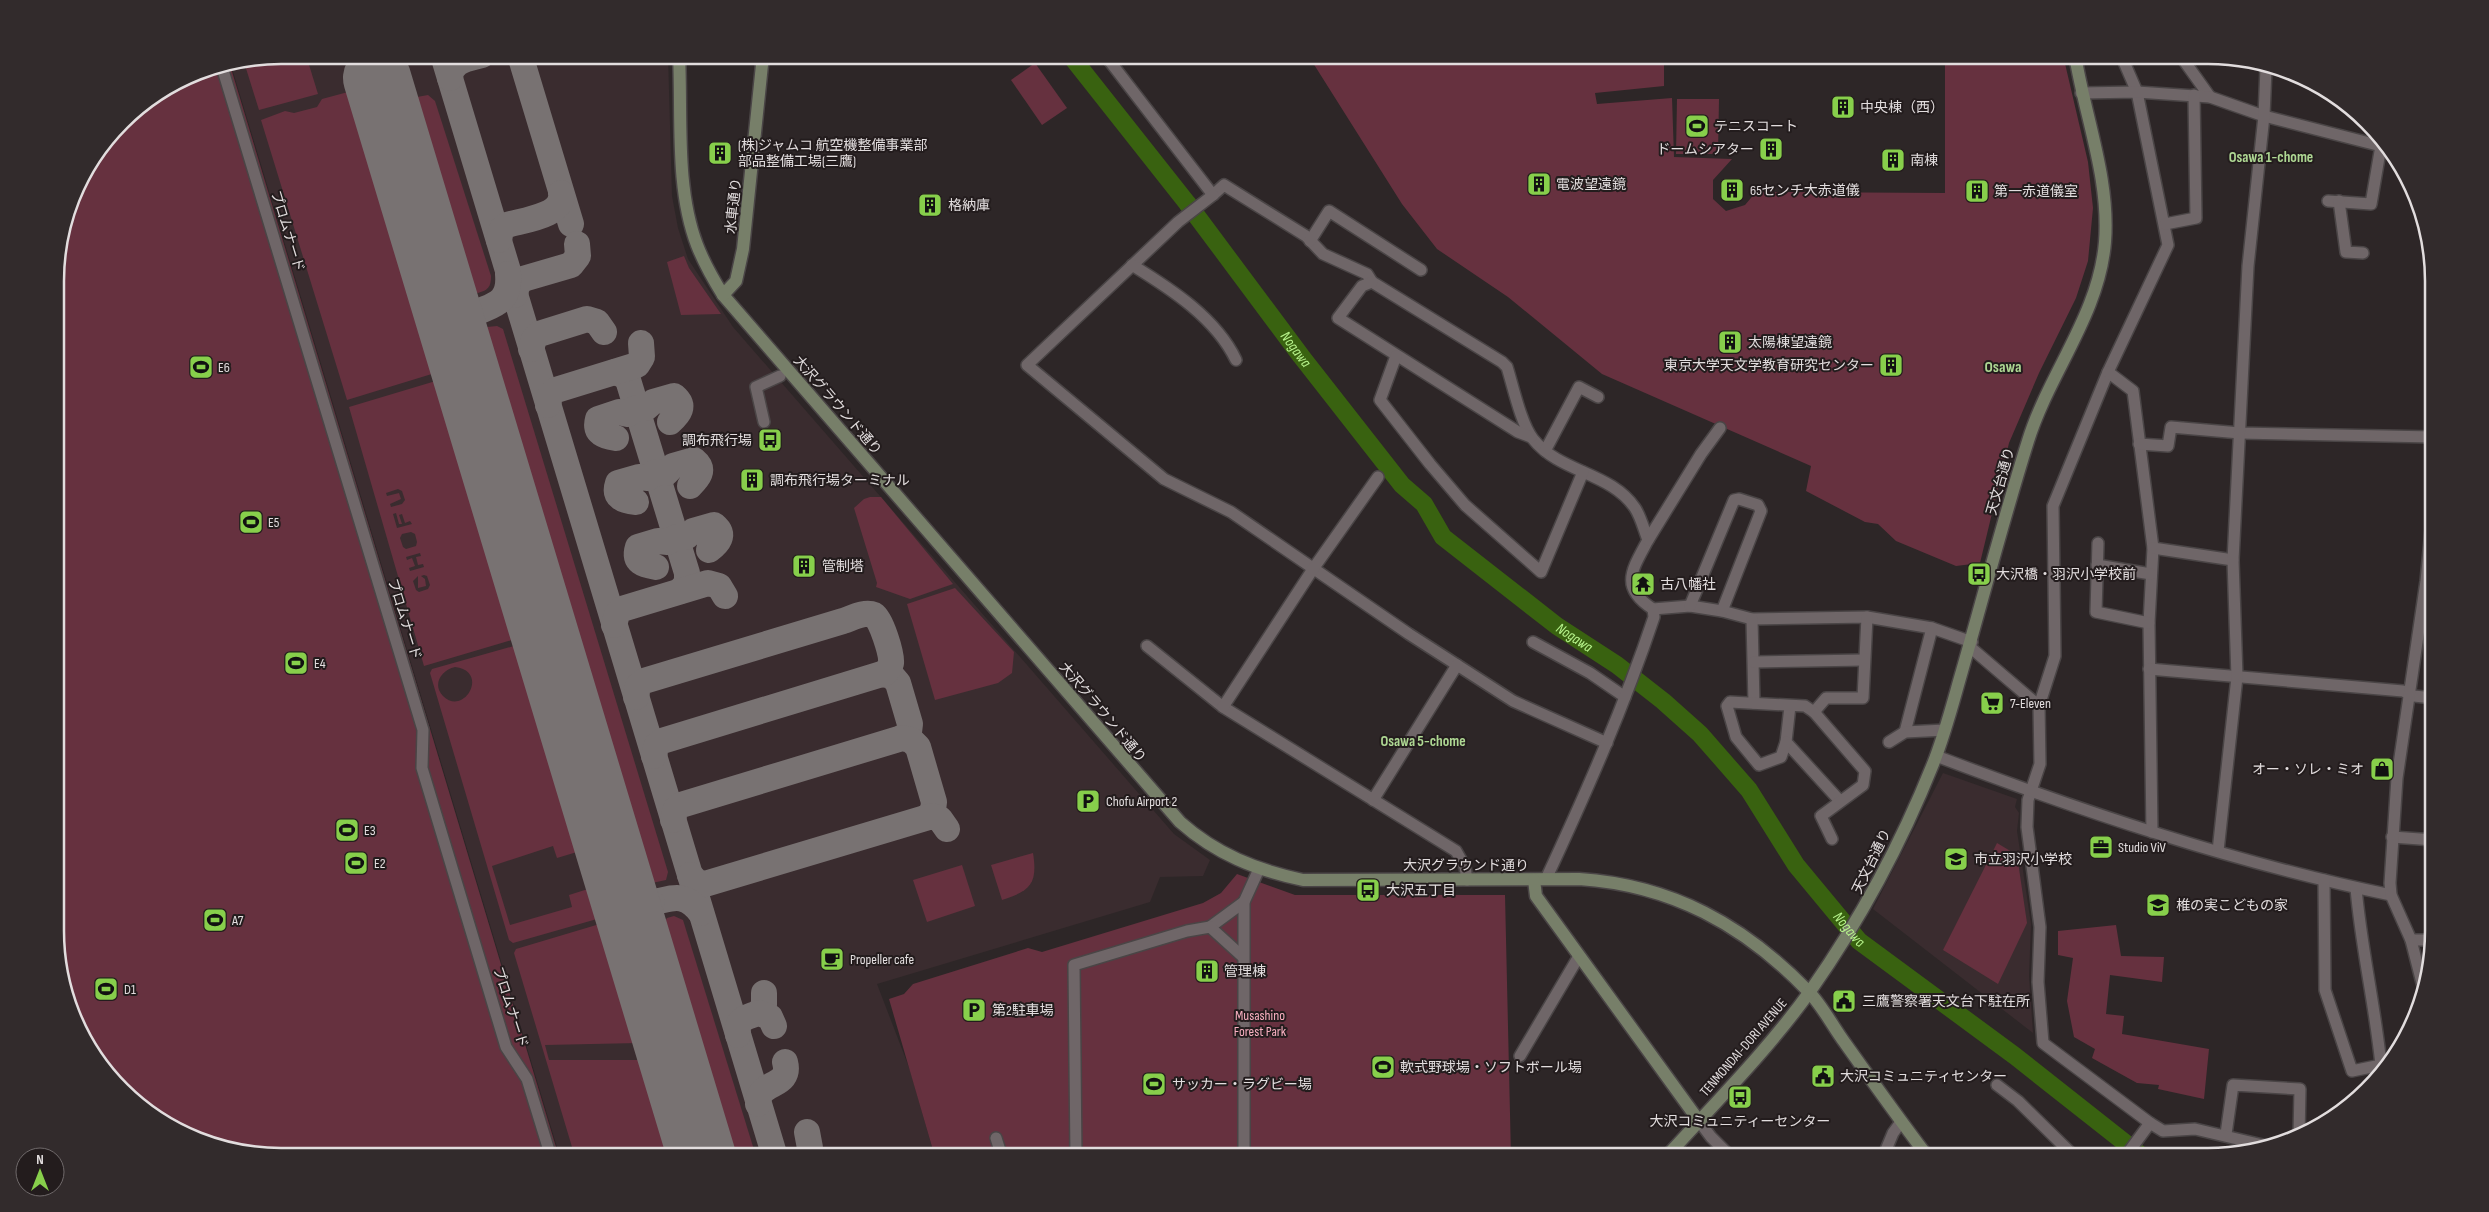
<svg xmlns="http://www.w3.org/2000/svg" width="2489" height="1212" font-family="'Sofia Sans Condensed','Noto Sans JP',sans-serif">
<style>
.built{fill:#3a2c2f}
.green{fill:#66313f;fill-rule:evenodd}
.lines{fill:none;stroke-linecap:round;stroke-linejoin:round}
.river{stroke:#396210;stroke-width:18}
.taxiway{stroke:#787272;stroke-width:26}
.runway{stroke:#787272;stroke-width:68}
.street-casing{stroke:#4a4546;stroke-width:14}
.secondary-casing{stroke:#4a4546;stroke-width:15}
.street{stroke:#6f6668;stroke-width:11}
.secondary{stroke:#777f69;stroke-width:12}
.labels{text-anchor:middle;stroke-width:4;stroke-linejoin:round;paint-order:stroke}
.poi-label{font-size:14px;fill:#e2ddde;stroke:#231c1d;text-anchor:start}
.street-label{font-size:14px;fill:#e2ddde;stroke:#231c1d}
.park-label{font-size:14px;fill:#f9afc0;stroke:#231c1d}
.neighbourhood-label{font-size:15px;font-weight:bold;fill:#aed793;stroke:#231c1d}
.water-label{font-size:15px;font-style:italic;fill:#b7f48c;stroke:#231c1d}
.quarter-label{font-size:16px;font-weight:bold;fill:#aed793;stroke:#231c1d}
.rim{fill:none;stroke:#e2ddde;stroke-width:2.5}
</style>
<rect width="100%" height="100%" fill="#2d2627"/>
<!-- built -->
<g class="built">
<polygon points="281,55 668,55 672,196 678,228 688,259 733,327 1174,834 1210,860 1203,876 1160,877 1150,902 877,984 910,1070 935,1157 560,1157 231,65"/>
<polygon points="1943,773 2017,799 2015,807 2019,813 2017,831 2031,924 2029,976 2033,1033 1873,909"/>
</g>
<!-- green -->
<g class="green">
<polygon points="281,55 306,55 318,94 259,110 244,62"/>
<polygon points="1308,55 1664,55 1664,86 1595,93 1597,104 1672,98 1674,157 1732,159 1713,180 1713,199 1726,211 1745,205 1756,192 1945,193 1945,55 2063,55 2088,162 2093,208 2088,261 2076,298 2039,373 2009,443 1980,563 1956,566 1896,541 1878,524 1865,522 1806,491 1811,466 1602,374 1508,297 1437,249 1402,204"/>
<polygon points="1035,63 1067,108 1042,125 1011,80"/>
<polygon points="230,65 559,1157 281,1157 181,1134 101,1068 72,1017 57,961 56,266 78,181 132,111 195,72"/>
<polygon points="348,92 435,373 347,400 261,120 285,111 294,113 317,107 322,99"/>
<path d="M428 95 435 101 491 276C491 287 488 290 478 293L472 291 468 285 413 105 417 97Z"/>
<polygon points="1677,99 1719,99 1718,154 1676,154"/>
<polygon points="684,256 689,268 721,314 681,315 667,262"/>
<polygon points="497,326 503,329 668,872 666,880 652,883 646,877 483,337 484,331 487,327"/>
<path d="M439 380 512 640 424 666 349 407ZM398 489 402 491 405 500 402 504 391 507 390 504 401 499 399 493 387 496 386 493ZM396 513 399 524H402L399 515 402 514 405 523 410 521 412 524 397 528 393 514ZM411 532 415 534 417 542 416 546 406 549 403 547 400 538 402 534ZM420 553 421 556 416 557 418 565 423 564 424 567 410 571 409 568 415 566 412 558 407 560 406 557ZM424 575 427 576 430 585 428 589 419 592 416 590 413 581 418 576V588L426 586 425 579 421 576Z"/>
<polygon points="870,497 881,497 953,584 910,599 876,587 877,583 854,508 864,499"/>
<polygon points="955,588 1014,652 1012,673 998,683 935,700 907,604"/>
<path d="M514 646 577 852 557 858 553 846 492 866 510 925 572 907 569 895 588 889 597 919 513 943 509 940 430 673 432 669ZM455 667C490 671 464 717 443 696 432 685 441 670 455 667Z"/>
<polygon points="1997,843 2017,855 2027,923 1998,984 1943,950"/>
<path d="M1033 853C1038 884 1030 891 1002 900L991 865Z"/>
<polygon points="962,865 975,906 927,922 913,880"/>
<polygon points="1237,874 1295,895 1505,895 1511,1157 935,1157 889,999 904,994 913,984 1028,948 1042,952 1203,903 1221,893"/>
<polygon points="674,916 683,920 755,1153 750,1157 734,1157 662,925 667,918"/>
<polygon points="603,923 639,1043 545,1045 549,1060 645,1060 673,1157 575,1157 514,953 516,949"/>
<polygon points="2116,925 2121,956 2164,957 2162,982 2110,975 2106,1014 2124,1016 2122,1034 2209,1049 2204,1099 2158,1089 2159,1085 2137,1083 2092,1058 2095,1049 2074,1037 2067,1001 2073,958 2058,955 2058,931"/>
</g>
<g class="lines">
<!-- river -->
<path class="river" id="s1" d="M1070 55 1187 203 1301 356 1402 485 1424 504 1443 537 1557 626 1617 665 1663 701 1700 734 1749 790 1796 865 1859 941 2015 1056 2143 1157"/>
<!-- taxiway -->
<g class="taxiway">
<polyline points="370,55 371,61"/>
<polyline points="443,55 775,1157"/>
<polyline points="520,55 571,224"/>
<path d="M450 78C451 60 468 59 482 55"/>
<path d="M499 240 501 230 507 225C523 220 565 216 561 193"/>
<path d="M440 288C449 303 455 312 474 313"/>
<polyline points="515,295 517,285 523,279 571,265 578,256 577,244"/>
<polyline points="531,349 534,339 539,334 587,319 597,322 604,332"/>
<path d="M461 357C460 349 457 341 459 333 467 299 512 319 508 274"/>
<polyline points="615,372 623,375 628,380 687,573 687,583 680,591"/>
<polyline points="548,405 550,395 556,390 637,365 642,357 641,343"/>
<path d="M616 438C605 436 594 434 598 419L619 412 628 414 636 408H646L653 402 674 396C686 406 679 414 670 422"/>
<path d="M636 502C624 501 613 498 618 483L639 477 648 478 656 472 666 473 673 466 694 460C706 470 698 478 690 486"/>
<path d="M656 567C644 565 633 563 638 547L658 541 668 542 676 537H686L693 531 714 525C726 535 718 543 709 550"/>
<polyline points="614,625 617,614 622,609 708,583 719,586 725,596"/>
<polyline points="882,674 892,676 898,683 910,724 909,732 902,738"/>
<path d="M636 697 638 686 644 681 843 621C852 618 865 611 874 615 881 619 892 654 891 663 890 667 888 670 885 673L662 741 656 746 654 756"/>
<polyline points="673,820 675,810 681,805 902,738 911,740 918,747 934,802 933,810 928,817"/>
<polyline points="690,875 697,882 705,884 932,816 940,819 947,829"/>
<path d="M620 886C654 926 672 875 701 913"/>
<polyline points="636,939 638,920 652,903"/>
<polyline points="759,1013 764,1005 764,993"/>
<path d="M738 1035C736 1019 746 1017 759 1013L770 1017 774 1026"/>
<path d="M758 1104C757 1080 792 1089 785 1062"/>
<polyline points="807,1132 810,1148 807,1157"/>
</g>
<!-- runway -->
<polyline class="runway" points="377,78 702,1157"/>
<!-- street casing -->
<g class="street-casing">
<g id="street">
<path d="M1105 55 1213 195 1224 185 1306 236 1323 254 1367 274 1372 282 1502 362 1507 367C1513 386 1521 424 1533 439 1560 473 1611 472 1635 508 1641 517 1644 530 1648 540 1632 570 1619 587 1653 609L1690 606 1722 611 1752 619 1867 617 1932 628 1972 642"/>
<polyline points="2121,55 2137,92 2168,245 2108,372 2053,506 2055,656 2039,706 2040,764 2028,800 2027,827 2040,927 2038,982 2043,1043 2150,1123"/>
<polyline points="2180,55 2210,97"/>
<polyline points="222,67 423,730 422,768 506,1047 527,1079 551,1157"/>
<polyline points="2081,93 2137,92 2210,97 2264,116 2389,148"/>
<polyline points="1213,195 1178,222 1027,365 1164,479 1231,512 1409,634 1513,701 1607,743"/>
<polyline points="2328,201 2371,204 2382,140"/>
<polyline points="2339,201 2346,252 2363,253"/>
<polyline points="2165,224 2196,218 2194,95"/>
<polyline points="1310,241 1329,211 1421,270"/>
<path d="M1132 265C1171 289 1216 318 1236 360"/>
<polyline points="1372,282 1362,286 1338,318 1518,432 1531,437"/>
<polyline points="1396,356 1380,400 1430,464 1465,505 1541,572 1583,472"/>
<polyline points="2108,372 2133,391 2153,548 2149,623 2152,832"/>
<polyline points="764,422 756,387 780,376"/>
<polyline points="2139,444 2168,446 2171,427 2240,433 2433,437"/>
<polyline points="1545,451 1579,387 1598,397"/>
<polyline points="1648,540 1701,454 1720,428"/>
<polyline points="2098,543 2096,612 2149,623"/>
<polyline points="2153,548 2233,560"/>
<polyline points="2097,565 2151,574"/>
<polyline points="1690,606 1734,500 1739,499 1758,505 1761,511 1722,611"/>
<polyline points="1752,619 1754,703"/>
<polyline points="1533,642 1590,673 1625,697"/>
<polyline points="1147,646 1223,707 1456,851 1465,867 1467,880"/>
<polyline points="1970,647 2039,706"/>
<polyline points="1754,662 1864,660"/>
<polyline points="2149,669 2403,691 2414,696 2433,698"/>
<polyline points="1790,706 1786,742 1840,801"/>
<polyline points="1223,707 1313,569 1378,477"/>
<polyline points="1814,712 1826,698 1863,698 1867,617"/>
<polyline points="1905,732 1932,628"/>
<polyline points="1786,742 1781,757 1759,765 1736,737 1727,706 1730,702 1805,706 1814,712 1865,771 1863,785 1821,816 1832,839"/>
<polyline points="1889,742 1905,732 1945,730"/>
<path d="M1936 756C2084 812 2235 863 2391 895"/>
<polyline points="1373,800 1457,665"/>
<polyline points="2392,837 2434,840"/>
<polyline points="2218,851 2237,677 2233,560 2248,266 2264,116 2266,68"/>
<path d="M1546 879C1586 793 1624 707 1654 617L1653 609"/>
<path d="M2324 880 2325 990 2352 1071 2381 1065C2375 1005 2361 947 2356 888"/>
<polyline points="1210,927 1244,902"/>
<polyline points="2411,940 2432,940"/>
<polyline points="2422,983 2411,940 2391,895 2390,883 2397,778 2426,581 2433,510"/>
<polyline points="1520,1056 1579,956"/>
<polyline points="1997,1085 2018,1101 2075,1157"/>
<polyline points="1699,1121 1711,1137 1731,1157"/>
<polyline points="2226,1134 2233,1085 2300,1089 2299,1136"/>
<polyline points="996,1138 1002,1157"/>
<polyline points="1076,1157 1074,965 1187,931 1210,927 1243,957"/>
<polyline points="1244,1157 1244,902 1259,869"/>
<polyline points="1883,1157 1893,1133 1901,1122"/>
<polyline points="2125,1157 2150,1123 2163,1131 2195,1129 2271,1147"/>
</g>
</g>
<!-- secondary casing -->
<g class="secondary-casing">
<g id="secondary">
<path d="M679 55C682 115 675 188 697 245 704 263 713 279 723 295L1180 822C1216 854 1256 870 1303 880L1579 879C1672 885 1744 925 1808 991 1822 1005 1833 1027 1845 1043 1872 1081 1899 1119 1928 1157"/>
<polyline points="723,295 736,281 743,249 763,55"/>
<polyline points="1534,880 1536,896 1699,1121"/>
<path d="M1666 1157C1715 1103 1768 1050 1811 990 1860 920 1901 844 1933 764 1945 734 1953 702 1962 671 1984 594 2004 517 2028 441 2049 373 2099 315 2105 242 2110 179 2085 117 2075 55"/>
</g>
</g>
<!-- street -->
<use href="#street" class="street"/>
<!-- secondary -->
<use href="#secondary" class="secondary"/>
</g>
<!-- icons -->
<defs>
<g id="building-square" transform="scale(1.25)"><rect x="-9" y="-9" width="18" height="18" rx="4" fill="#87cf4b" stroke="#231c1d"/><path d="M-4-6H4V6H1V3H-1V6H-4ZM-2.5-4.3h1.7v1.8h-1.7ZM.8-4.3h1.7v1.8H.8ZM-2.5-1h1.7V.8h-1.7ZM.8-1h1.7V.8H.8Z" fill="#111"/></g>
<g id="stadium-square" transform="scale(1.25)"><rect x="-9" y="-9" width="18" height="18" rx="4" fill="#87cf4b" stroke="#231c1d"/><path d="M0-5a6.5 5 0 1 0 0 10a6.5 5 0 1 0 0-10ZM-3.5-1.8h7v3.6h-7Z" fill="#111"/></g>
<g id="bus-square" transform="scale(1.25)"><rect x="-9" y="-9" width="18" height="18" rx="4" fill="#87cf4b" stroke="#231c1d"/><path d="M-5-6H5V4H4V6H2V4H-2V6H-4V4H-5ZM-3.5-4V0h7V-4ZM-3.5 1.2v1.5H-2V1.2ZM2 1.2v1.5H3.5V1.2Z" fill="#111"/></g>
<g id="temple-square" transform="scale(1.25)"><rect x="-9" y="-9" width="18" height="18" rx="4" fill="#87cf4b" stroke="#231c1d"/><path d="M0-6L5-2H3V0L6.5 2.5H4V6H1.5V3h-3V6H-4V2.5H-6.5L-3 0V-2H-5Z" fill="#111"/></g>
<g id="supermarket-square" transform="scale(1.25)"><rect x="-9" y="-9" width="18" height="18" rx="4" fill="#87cf4b" stroke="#231c1d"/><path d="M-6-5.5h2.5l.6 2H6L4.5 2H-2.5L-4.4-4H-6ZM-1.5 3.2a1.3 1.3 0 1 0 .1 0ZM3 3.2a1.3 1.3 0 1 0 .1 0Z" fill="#111"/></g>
<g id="shop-square" transform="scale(1.25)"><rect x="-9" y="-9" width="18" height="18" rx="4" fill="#87cf4b" stroke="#231c1d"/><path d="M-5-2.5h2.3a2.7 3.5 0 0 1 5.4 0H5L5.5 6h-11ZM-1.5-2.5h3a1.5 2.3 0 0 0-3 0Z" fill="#111"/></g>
<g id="parking-square" transform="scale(1.25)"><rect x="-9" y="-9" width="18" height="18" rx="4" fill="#87cf4b" stroke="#231c1d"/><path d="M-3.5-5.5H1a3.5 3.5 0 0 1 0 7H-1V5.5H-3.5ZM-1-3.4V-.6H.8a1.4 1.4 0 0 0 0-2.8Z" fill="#111"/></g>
<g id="office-square" transform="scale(1.25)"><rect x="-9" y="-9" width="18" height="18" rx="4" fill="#87cf4b" stroke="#231c1d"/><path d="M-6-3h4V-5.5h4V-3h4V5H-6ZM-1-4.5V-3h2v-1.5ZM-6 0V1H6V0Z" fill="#111"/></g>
<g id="school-square" transform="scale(1.25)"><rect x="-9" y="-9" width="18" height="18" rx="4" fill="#87cf4b" stroke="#231c1d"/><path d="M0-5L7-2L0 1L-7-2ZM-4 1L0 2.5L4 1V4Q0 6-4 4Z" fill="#111"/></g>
<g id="cafe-square" transform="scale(1.25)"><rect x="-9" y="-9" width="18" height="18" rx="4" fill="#87cf4b" stroke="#231c1d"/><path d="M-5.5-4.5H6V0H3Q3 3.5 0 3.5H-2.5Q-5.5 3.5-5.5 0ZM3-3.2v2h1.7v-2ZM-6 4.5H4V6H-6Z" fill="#111"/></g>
<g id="civic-square" transform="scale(1.25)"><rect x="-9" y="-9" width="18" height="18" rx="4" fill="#87cf4b" stroke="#231c1d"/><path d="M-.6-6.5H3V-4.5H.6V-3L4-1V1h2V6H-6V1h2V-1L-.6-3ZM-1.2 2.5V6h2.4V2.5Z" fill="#111"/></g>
</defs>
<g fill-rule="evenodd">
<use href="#building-square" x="1843" y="107"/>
<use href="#stadium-square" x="1697" y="126"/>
<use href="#building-square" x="1771" y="149"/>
<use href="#building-square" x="720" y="153"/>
<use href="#building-square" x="1893" y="160"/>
<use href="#building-square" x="1539" y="184"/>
<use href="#building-square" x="1732" y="190"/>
<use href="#building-square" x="1977" y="191"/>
<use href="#building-square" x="930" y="205"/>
<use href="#building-square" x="1730" y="342"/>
<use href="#building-square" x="1891" y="365"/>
<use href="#stadium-square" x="201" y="367"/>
<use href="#bus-square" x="770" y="440"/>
<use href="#building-square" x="752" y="480"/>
<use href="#stadium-square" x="251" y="522"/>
<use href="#building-square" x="804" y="566"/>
<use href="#bus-square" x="1979" y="574"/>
<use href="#temple-square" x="1643" y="584"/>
<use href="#stadium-square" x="296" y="663"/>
<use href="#supermarket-square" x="1992" y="703"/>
<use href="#shop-square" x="2382" y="769"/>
<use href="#parking-square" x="1088" y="801"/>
<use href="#stadium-square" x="347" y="830"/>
<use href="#office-square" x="2101" y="847"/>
<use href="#school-square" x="1956" y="859"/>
<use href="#stadium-square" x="356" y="863"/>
<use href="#bus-square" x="1368" y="890"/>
<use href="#school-square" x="2158" y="905"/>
<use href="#stadium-square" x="215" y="920"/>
<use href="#cafe-square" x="832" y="959"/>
<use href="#building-square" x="1207" y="971"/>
<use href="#stadium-square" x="106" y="989"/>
<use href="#civic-square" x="1844" y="1001"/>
<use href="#parking-square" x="974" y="1010"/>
<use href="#stadium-square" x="1383" y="1067"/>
<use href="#civic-square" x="1823" y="1076"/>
<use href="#stadium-square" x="1154" y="1084"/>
<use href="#bus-square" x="1740" y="1097"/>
</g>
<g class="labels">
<!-- poi labels -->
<g class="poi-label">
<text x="1860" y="112">中央棟（西）</text>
<text x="1714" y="131">テニスコート</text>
<text x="738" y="150">(株)ジャムコ 航空機整備事業部<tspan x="738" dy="16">部品整備工場(三鷹)</tspan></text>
<text x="1754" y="154" text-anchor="end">ドームシアター</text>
<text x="1910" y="165">南棟</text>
<text x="1556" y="189">電波望遠鏡</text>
<text x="1750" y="195">65センチ大赤道儀</text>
<text x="1994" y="196">第一赤道儀室</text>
<text x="948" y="210">格納庫</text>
<text x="1748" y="347">太陽棟望遠鏡</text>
<text x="1874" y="370" text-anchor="end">東京大学天文学教育研究センター</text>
<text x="218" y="372">E6</text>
<text x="752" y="445" text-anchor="end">調布飛行場</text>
<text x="770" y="485">調布飛行場ターミナル</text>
<text x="268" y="527">E5</text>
<text x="822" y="571">管制塔</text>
<text x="1996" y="579">大沢橋・羽沢小学校前</text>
<text x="1660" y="589">古八幡社</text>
<text x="314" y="668">E4</text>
<text x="2010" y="708">7-Eleven</text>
<text x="2364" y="774" text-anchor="end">オー・ソレ・ミオ</text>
<text x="1106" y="806">Chofu Airport 2</text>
<text x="364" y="835">E3</text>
<text x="2118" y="852">Studio ViV</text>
<text x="1974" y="864">市立羽沢小学校</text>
<text x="374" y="868">E2</text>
<text x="1386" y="895">大沢五丁目</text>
<text x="2176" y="910">椎の実こどもの家</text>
<text x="232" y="925">A7</text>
<text x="850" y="964">Propeller cafe</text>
<text x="1224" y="976">管理棟</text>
<text x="124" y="994">D1</text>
<text x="1862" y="1006">三鷹警察署天文台下駐在所</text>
<text x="992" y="1015">第2駐車場</text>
<text x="1400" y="1072">軟式野球場・ソフトボール場</text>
<text x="1840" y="1081">大沢コミュニティセンター</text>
<text x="1172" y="1089">サッカー・ラグビー場</text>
<text x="1740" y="1126" text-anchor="middle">大沢コミュニティーセンター</text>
</g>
<!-- street labels -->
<g class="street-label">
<text transform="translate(733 206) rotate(-84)" y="5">水車通り</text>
<text transform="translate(288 231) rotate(73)" y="5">プロムナード</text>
<text transform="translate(838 405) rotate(49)" y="5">大沢グラウンド通り</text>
<text transform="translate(2000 481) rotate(-74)" y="5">天文台通り</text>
<text transform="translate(405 619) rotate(73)" y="5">プロムナード</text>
<text transform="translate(1103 712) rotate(50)" y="5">大沢グラウンド通り</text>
<text transform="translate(1871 861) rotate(-64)" y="5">天文台通り</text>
<text x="1466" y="870">大沢グラウンド通り</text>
<text transform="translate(511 1007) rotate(72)" y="5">プロムナード</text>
<text transform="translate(1743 1047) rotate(-49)" y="5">TENMONDAI-DORI AVENUE</text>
</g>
<!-- park labels -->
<g class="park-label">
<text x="1260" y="1020">Musashino<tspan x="1260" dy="16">Forest Park</tspan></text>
</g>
<!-- neighbourhood labels -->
<g class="neighbourhood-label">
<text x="2271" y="162">Osawa 1-chome</text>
<text x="1423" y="746">Osawa 5-chome</text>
</g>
<!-- water labels -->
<g class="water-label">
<text dy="5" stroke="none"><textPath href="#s1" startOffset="371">Nogawa</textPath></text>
<text dy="5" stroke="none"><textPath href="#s1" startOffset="776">Nogawa</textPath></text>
<text dy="5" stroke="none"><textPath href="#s1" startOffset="1181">Nogawa</textPath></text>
</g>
<!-- quarter labels -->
<g class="quarter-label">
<text x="2003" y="372">Osawa</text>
</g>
</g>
<!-- crop -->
<path d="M0 0H2489V1212H0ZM281 64H2208A217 217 0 0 1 2425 281V931A217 217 0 0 1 2208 1148H281A217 217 0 0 1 64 931V281A217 217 0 0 1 281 64Z" fill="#322b2c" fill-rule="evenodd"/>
<path class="rim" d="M281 64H2208A217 217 0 0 1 2425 281V931A217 217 0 0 1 2208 1148H281A217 217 0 0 1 64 931V281A217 217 0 0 1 281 64Z"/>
<!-- north arrow -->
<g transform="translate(40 1172)"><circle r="24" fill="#231c1d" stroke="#6f696a"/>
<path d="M0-4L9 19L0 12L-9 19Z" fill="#87cf4b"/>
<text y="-8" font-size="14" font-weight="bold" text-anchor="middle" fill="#e2ddde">N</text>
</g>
</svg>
